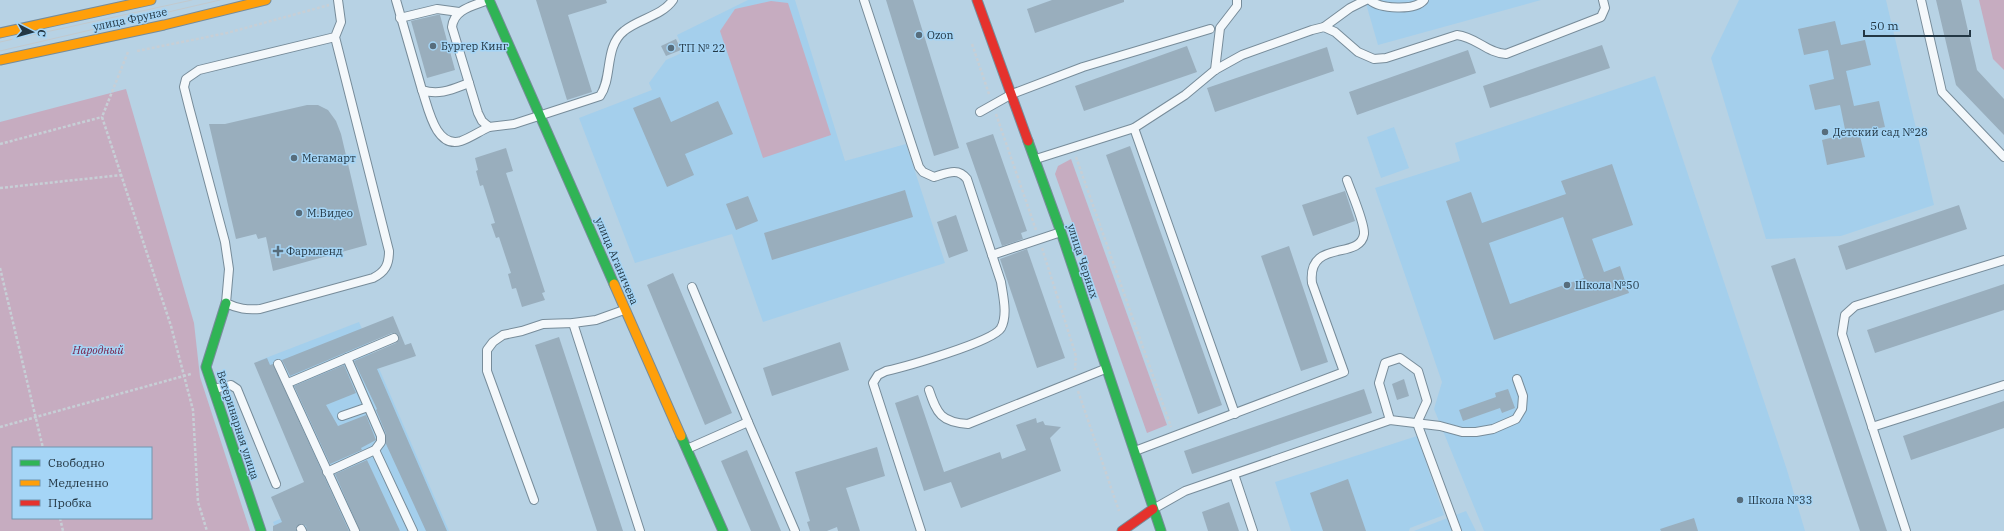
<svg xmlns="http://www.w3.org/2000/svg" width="2004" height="531" font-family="'IBM Plex Serif',serif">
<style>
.built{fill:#a4cfec}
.green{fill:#c6acc0;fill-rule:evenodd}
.building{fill:#99aebd;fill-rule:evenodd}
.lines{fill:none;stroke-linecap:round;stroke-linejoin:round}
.lane-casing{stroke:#778c9a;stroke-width:10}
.fast-casing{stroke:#778c9a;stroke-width:11}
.slow-casing{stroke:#778c9a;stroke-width:11}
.jam-casing{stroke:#778c9a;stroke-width:11}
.path{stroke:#c7cfd6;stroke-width:2.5;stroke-dasharray:3 2;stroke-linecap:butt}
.lane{stroke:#f4f8fb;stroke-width:8}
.fast{stroke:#30b455;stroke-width:9}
.slow{stroke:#ff9f0a;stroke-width:9}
.jam{stroke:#e5322d;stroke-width:9}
.tram{stroke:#c1c9ce;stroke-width:1}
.poi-dot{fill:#576d7c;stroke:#a5d5f6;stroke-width:1.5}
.labels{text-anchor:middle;stroke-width:3;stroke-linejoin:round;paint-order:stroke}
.street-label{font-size:11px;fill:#233744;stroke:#a5d5f6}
.poi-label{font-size:11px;fill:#233744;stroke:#a5d5f6;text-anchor:start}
.park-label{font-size:11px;font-style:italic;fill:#791c44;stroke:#a5d5f6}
</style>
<rect width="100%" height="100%" fill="#b7d2e4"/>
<!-- built -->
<g class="built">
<polygon points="748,0 795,0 845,161 906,144 945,263 763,322 732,234 635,263 579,118 652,90 649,83 666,60 684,52 677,35"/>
<polygon points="1365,0 1541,0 1378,45"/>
<polygon points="1739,0 1886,0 1934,205 1841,236 1766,239 1711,58"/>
<polygon points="1655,76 1787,470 1805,531 1484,531 1434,409 1442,382 1375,188 1460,161 1455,143"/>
<polygon points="1394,127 1409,168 1381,178 1367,137"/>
<polygon points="359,322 449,531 277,531 273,522 318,502 258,361"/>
<polygon points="1417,436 1444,515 1410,528 1409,531 1291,531 1275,482"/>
<polygon points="1466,511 1476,531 1414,531 1445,519"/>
</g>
<!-- green -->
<g class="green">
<polygon points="1979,0 2004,0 2004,70 1993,59"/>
<polygon points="771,1 788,3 831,135 763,158 720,31 735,9"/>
<path d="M126 89 194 323 200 377 250 531H0V122ZM13 448H151V518H13Z"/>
<polygon points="1071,159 1167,425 1147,433 1055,174 1058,166"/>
</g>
<!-- building -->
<g class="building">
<polygon points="536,0 606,0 607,3 568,15 592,92 567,100"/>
<polygon points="886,0 913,0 959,148 934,156"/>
<polygon points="1052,0 1124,0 1124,2 1035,33 1027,9"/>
<polygon points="1936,0 1961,0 1977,70 2004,99 2004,135 1956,85"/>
<polygon points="437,15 440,15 455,70 427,78 411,21"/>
<polygon points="1835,21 1841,45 1865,40 1871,65 1846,71 1854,106 1879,101 1885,127 1859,132 1865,157 1827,165 1822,140 1846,134 1840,105 1815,110 1809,85 1834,79 1828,50 1804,55 1798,29"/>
<polygon points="676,39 681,50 666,56 661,46"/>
<polygon points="1602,45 1610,68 1490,108 1483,86"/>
<polygon points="1187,46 1197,72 1084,111 1075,86"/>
<polygon points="1327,47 1334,71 1215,112 1207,88"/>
<polygon points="1468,50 1476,73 1357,115 1349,92"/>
<polygon points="660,97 671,122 718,101 733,134 685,154 694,175 667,187 633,108"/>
<polygon points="307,105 318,105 328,110 336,121 341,134 367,245 273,271 266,237 258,239 256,234 236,239 209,124 225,124"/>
<polygon points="993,134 1027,231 1021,233 1023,239 1002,246 966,143"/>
<polygon points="1130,146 1222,405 1198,414 1106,155"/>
<polygon points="506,148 513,171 506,173 545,292 542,293 545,300 522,307 516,288 512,289 508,274 511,273 499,237 496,238 491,224 495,223 483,185 480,186 476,171 478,170 475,158"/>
<path d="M1612 164 1633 225 1592 239 1604 272 1620 266 1629 293 1494 340 1446 201 1471 192 1482 223 1566 194 1561 181ZM1563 217 1584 278 1510 304 1489 243Z"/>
<polygon points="905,190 913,217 772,260 764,233"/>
<polygon points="1345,191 1355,221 1313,236 1302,205"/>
<polygon points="748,196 758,221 736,230 726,204"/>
<polygon points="1959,205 1967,229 1846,270 1838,246"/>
<polygon points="956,215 968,251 949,258 937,222"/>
<polygon points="1289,246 1328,362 1301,371 1261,256"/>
<polygon points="1027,249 1065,358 1037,368 1000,259"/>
<polygon points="1795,258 1887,531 1860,531 1771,266"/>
<polygon points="673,273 732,413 705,425 647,285"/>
<polygon points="2004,284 2004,310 1875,353 1867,330"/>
<polygon points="393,316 405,345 411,343 416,356 377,369 447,531 426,531 386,444 386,434 376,410 377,409 354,361 396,343 399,338 398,334 392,333 290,376 282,360"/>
<polygon points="559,337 623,531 597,531 535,345"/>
<polygon points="840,342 849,370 772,396 763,368"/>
<polygon points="267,358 270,365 273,364 349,531 307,531 306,526 301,524 297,526 296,531 273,531 273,526 282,522 271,497 304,482 254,363"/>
<polygon points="344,365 356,393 326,405 338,426 366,415 376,440 361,448 362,450 330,464 294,386"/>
<polygon points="1404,379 1409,396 1397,400 1392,384"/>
<polygon points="1364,389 1372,413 1192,474 1184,451"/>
<polygon points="1508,389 1515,408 1502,413 1500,408 1463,421 1459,410 1496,397 1495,393"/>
<polygon points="918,395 944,472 1000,452 1002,459 1026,450 1016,425 1036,418 1037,423 1043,421 1045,425 1061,427 1050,438 1061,471 961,508 951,482 924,491 895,403"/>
<polygon points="2004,401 2004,428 1911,460 1903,436"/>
<polygon points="877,447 885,476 846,488 860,531 838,531 837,527 827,531 810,531 807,522 810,521 795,472"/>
<polygon points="747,450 781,531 751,531 721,461"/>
<polygon points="367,460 400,531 360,531 335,474"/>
<polygon points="1348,479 1366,531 1323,531 1310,493"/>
<polygon points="1229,502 1239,531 1208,531 1202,512"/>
<polygon points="1694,518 1698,531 1661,531 1660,529"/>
</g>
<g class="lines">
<!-- lane casing -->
<g class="lane-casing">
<g id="lane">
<path d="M396 0 422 90C439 96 453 89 469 83"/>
<path d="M488 0C473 6 454 9 452 27L478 113 482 121 489 127 514 124 600 96C613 77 604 47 624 31 638 19 662 16 673 0"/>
<path d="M864 0 919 167 923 172 934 177C947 173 958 167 967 179L1001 282C1003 296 1008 315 1001 328 993 342 904 367 886 371L878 375 873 383 921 531"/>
<path d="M1370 0C1380 9 1415 11 1424 0"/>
<polyline points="1921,0 1942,92 2004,157"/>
<polyline points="400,18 437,9 459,12"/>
<polyline points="1324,27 1350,8 1366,0"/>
<path d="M335 37 199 70 186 79 184 87 189 107 225 242 229 269 226 303C238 309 247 310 260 309L373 278C385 272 389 265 389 251L335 37 341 22 338 0"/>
<polyline points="1215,70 1220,28 1237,6 1237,0"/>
<path d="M422 90C428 106 435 149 461 141 470 138 480 131 489 127"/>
<polyline points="980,112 1012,94 1083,67 1210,29"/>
<polyline points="1134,128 1235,414"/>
<path d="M1036 159 1134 128 1185 95 1215 70 1242 55 1312 30 1324 27 1335 32 1358 52 1374 59 1386 58 1457 35C1476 37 1487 53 1506 54L1601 17 1605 8 1603 0"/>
<polyline points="992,255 1061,232"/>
<polyline points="692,287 748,422"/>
<polyline points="573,323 640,531"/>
<polyline points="278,364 355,531"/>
<polyline points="288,383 394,338"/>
<polyline points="214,389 231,385 237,389 276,484"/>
<path d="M929 390C937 414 941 422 968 424L1105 369"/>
<polyline points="342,416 368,407"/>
<polyline points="1390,420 1379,383 1385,363 1400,358 1418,371 1427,401 1417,423 1457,531"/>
<polyline points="1872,427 2004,385"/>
<polyline points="687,449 748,422 795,531"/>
<polyline points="375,450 413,531"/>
<path d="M1135 451 1344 372 1312 283C1307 238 1360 261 1364 234 1365 223 1351 192 1347 180"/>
<polyline points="327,472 375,450 381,442 381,436 347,358"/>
<polyline points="1234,474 1253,531"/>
<polyline points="534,500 487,371 487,350 493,342 503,335 522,331 543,324 573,323 596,320 624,310"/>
<polyline points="1155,508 1185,491 1390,420 1440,426 1462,432 1476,432 1493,429 1516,419 1522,409 1523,396 1517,379"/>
<polyline points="301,529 302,531"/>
<polyline points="1906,531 1842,334 1845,315 1855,306 2004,260"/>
</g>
</g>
<!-- fast casing -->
<g class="fast-casing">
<g id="fast">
<polyline points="489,0 614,284"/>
<polyline points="1028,141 1061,232 1161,531"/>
<polyline points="226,303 206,367 261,531"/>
<polyline points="681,436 723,531"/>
</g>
</g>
<!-- slow casing -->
<g class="slow-casing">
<g id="slow">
<polyline points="0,33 151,0"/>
<polyline points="0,60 164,25 266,0"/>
<polyline points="614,284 681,436"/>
</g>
</g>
<!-- jam casing -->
<g class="jam-casing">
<g id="jam">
<polyline points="977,0 1028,141"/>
<polyline points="1122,531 1153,509"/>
</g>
</g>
<!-- path -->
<g class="path">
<polyline points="972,44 989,94"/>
<polyline points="137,51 227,33 329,5"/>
<polyline points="128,52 102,117 171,326 193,410 198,502 207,531"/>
<polyline points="996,114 1036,230"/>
<polyline points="0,144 102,117"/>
<polyline points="1076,157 1171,427"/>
<polyline points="0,188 122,175"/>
<polyline points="1042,248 1076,356 1075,370"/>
<polyline points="0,268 43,448"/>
<polyline points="1078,391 1119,511"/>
<polyline points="0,427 191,374"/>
<polyline points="60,518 63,531"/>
</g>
<!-- lane -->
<use href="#lane" class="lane"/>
<!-- fast -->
<use href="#fast" class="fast"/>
<!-- slow -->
<use href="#slow" class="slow"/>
<!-- jam -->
<use href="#jam" class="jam"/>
<!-- tram -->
<g class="tram">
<polyline points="0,42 192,0"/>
<polyline points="0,51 220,0"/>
</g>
</g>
<!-- markers -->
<g class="poi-dot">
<circle cx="919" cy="35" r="4"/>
<circle cx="433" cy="46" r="4"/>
<circle cx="671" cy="48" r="4"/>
<circle cx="1825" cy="132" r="4"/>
<circle cx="294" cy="158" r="4"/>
<circle cx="299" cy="213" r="4"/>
<path d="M276 245h4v4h4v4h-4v4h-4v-4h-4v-4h4z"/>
<circle cx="1567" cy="285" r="4"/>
<circle cx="1740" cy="500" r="4"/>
</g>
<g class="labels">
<!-- street labels -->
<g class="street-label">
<text transform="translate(130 19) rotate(-12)" y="4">улица Фрунзе</text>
<text transform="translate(617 261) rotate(67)" y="4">улица Аганичева</text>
<text transform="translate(1083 261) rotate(72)" y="4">улица Черных</text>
<text transform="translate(238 425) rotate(72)" y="4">Ветеринарная улица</text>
</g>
<!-- poi labels -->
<g class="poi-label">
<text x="927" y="39">Ozon</text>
<text x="441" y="50">Бургер Кинг</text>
<text x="679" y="52">ТП № 22</text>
<text x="1833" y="136">Детский сад №28</text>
<text x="302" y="162">Мегамарт</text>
<text x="307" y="217">М.Видео</text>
<text x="286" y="255">Фармленд</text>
<text x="1575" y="289">Школа №50</text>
<text x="1748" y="504">Школа №33</text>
</g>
<!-- park labels -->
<g class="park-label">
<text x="98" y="354">Народный</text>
</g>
</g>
<!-- legend -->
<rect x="12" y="447" width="140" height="72" fill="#a5d5f6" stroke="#7196af"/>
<rect x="20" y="460" width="20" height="6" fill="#30b455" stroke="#7196af"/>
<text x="48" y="467" font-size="12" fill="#233744">Свободно</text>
<rect x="20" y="480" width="20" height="6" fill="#ff9f0a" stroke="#7196af"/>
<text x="48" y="487" font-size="12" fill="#233744">Медленно</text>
<rect x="20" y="500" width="20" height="6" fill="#e5322d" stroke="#7196af"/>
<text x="48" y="507" font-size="12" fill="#233744">Пробка</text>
<!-- north arrow -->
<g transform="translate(32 32) rotate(96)" stroke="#a5d5f6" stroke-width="3" paint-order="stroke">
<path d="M0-3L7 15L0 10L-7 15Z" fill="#233744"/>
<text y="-6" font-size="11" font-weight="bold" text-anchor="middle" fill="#233744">С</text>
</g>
<!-- scale -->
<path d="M1864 30v6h106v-6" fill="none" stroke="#233744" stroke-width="2"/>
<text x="1870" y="30" font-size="12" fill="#233744" stroke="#a5d5f6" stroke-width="3" paint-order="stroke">50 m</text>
</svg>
